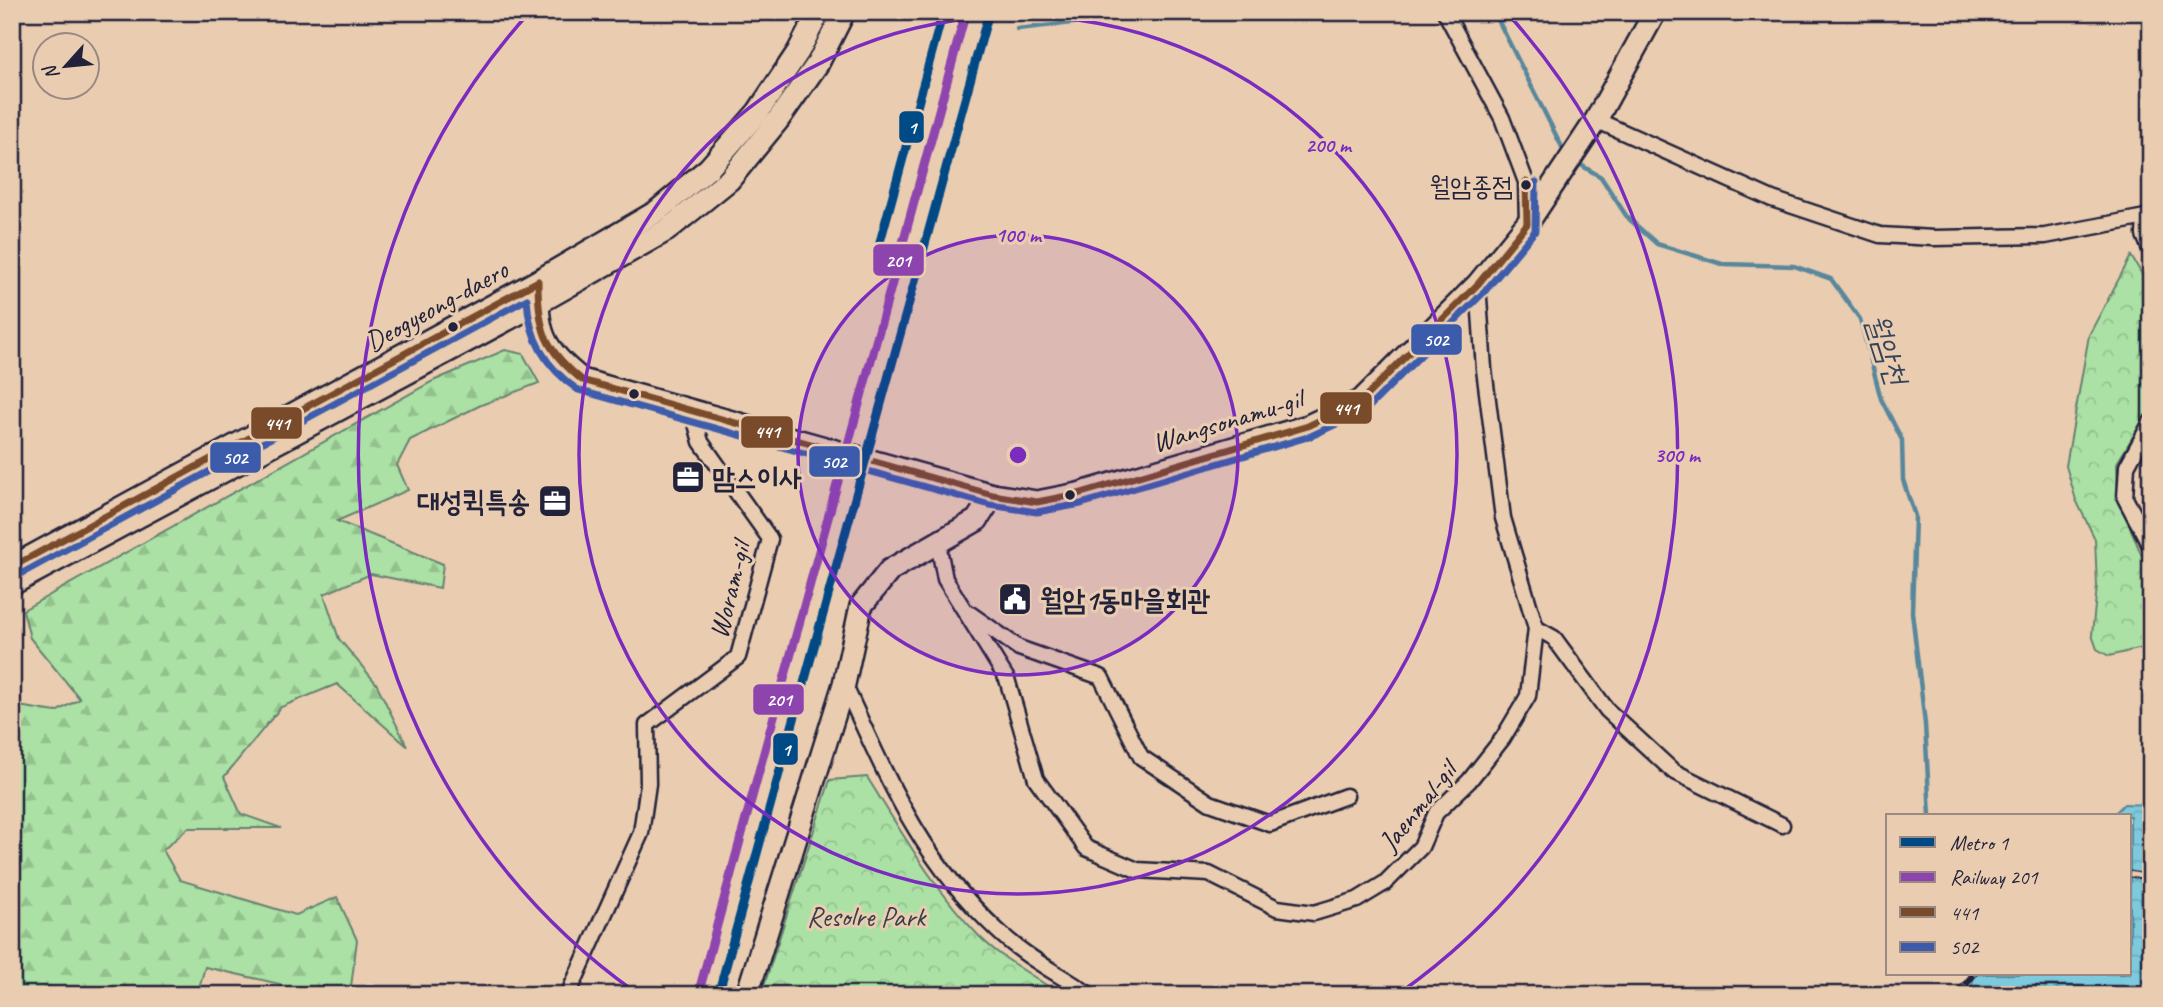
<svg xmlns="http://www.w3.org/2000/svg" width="2163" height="1007" font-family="Caveat,'Poor Story',sans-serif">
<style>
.forest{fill:url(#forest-firs);stroke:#668270;stroke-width:2}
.park{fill:url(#park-crowns);stroke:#668270;stroke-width:2}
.water{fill:url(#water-waves);stroke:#58879b;stroke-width:2}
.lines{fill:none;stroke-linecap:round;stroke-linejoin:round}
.stream{stroke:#58879b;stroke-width:4.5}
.street-casing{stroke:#22223b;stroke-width:19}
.secondary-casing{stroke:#22223b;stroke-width:26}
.street{stroke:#eacdb1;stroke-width:14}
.secondary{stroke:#eacdb1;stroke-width:21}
.rail-casing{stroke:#22223b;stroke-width:7}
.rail{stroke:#eacdb1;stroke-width:4.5;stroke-dasharray:13;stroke-linecap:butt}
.bus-1-casing{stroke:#eacdb1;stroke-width:12}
.bus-2-casing{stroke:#eacdb1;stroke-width:12}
.bus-1{stroke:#7a4b2a;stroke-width:7}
.bus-2{stroke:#3d5bab;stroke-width:7}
.rail-1-casing{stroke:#eacdb1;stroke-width:14}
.rail-1{stroke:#8e44ad;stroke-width:9}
.metro-1-casing{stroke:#eacdb1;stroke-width:14}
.metro-1{stroke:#004a85;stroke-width:9}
.ring{fill:none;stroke:#7b2cbf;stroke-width:3.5}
.bus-dot{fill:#22223b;stroke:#eacdb1;stroke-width:2.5}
.labels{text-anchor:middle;stroke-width:6;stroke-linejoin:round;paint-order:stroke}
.bus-label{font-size:26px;fill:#22223b;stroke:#eacdb1;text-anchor:end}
.street-label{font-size:28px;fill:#22223b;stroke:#eacdb1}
.poi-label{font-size:28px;font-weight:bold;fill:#22223b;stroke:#eacdb1;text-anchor:start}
.park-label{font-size:28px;fill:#373f4b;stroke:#eacdb1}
.water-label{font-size:30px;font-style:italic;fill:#34445b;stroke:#eacdb1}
.centre{fill:#7b2cbf;stroke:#eacdb1;stroke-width:3.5}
.ring-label{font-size:21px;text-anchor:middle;font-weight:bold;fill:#7b2cbf;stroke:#eacdb1;stroke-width:6;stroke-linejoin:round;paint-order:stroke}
.line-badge{stroke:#eacdb1;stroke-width:2.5}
.badge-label{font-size:19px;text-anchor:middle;font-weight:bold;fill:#fff}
</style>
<defs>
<pattern id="forest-firs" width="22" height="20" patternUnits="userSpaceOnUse" patternTransform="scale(1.75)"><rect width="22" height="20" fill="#abe1a4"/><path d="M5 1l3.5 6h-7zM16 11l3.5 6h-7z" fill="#93c18e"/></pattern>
<pattern id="park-crowns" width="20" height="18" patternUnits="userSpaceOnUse" patternTransform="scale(1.75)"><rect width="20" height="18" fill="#abe1a4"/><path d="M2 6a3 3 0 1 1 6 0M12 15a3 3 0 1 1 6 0" fill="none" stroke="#93c18e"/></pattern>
<pattern id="water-waves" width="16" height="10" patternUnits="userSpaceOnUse" patternTransform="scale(1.75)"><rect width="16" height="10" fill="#7ccadb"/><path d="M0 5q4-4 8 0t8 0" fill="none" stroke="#6badbd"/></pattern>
</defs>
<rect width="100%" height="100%" fill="#eacdb1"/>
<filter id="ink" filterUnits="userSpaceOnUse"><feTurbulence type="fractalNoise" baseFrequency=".0143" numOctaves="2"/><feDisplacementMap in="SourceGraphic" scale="14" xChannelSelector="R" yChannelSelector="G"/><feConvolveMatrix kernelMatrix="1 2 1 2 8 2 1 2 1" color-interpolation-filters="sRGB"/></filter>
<g filter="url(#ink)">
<!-- forest -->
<polygon class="forest" points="505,350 523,354 539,383 481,405 410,440 397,465 408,490 337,521 443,564 440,588 371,574 324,594 339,639 376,683 407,746 337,684 281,707 224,777 241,814 281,828 188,828 163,850 180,880 296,915 337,897 357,940 350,995 282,995 280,984 205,967 197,995 12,995 12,705 56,712 80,699 30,638 23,610 433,381"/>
<!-- park -->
<g class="park">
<polygon points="2131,256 2151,289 2151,407 2117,463 2118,498 2141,554 2151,563 2151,646 2109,656 2097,649 2092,635 2097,586 2095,539 2076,500 2066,466 2089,335"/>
<path d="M867 777C901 831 933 888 978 935 1002 960 1033 974 1060 995H761L830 780Z"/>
</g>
<!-- water -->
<polygon class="water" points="2124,804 2151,805 2151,995 1960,995 1972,986 1974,974 2130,974 2130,816 2112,816"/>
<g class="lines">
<!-- stream -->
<g class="stream">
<polyline points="1494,12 1566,155"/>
<polyline points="1017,29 1174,12"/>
<polyline points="1576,162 1601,177 1627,217 1657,244 1722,264 1794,266 1831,279 1860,319 1881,399 1902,440 1903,480 1915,516 1912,612 1925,724 1930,816"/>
</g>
<!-- street casing -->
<g class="street-casing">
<g id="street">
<polyline points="1445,12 1502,118 1526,182 1527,223"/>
<polyline points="1596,120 1772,199 1880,235 1934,238 2045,236 2151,216"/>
<polyline points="2145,217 2144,235 2151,252"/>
<polyline points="2151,422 2127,466 2125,498 2151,547"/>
<polyline points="938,543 945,579 1007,679 1036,779 1086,848 1137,870 1209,874 1277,908 1314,913 1357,900 1385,883 1421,847 1436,813 1469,781 1503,738 1528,696 1536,628 1503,518 1484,369 1478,284"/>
<polyline points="969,613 1019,648 1101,677 1141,757 1210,803 1270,824 1346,796"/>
<polyline points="1536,628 1554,638 1607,710 1673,771 1782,825"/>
<path d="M844 684C888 779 919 858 998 931 1025 957 1059 974 1090 995"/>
<polyline points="568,995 641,833 648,784 647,725 738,657 770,539 701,442 692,409"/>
</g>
</g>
<!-- secondary casing -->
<g class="secondary-casing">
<g id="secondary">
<path d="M538 281C537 332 541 348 582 380L993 495 1037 502 1078 494 1308 426 1361 401 1478 284 1527 224 1596 120 1655 12"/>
<polyline points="12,567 538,281 656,212 709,168 758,112 798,52 819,12"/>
<polyline points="12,584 538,303 667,230 729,180 778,120 818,63 844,12"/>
<polyline points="747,995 844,684 861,606 890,570 977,520 993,495"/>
</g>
</g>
<!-- street -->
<use href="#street" class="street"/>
<!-- secondary -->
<use href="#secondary" class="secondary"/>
<!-- rail casing -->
<g class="rail-casing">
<g id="rail">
<polyline points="2130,874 2151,878"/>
<polyline points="1957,995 1974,974"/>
</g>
</g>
<!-- rail -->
<use href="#rail" class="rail"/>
<!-- bus-1 casing -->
<g class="bus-1-casing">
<path id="bus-1" d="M12 567 538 281C538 329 544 349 582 380L993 495 1037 502 1078 494 1308 426 1361 401 1478 284 1527 224 1526 182"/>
</g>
<!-- bus-2 casing -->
<g class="bus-2-casing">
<path id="bus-2" d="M17 576 527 299C529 339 545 367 578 390L990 505 1037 512 1081 504 1311 436 1366 410 1485 291 1535 231 1536 182"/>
</g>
<!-- bus-1 -->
<use href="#bus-1" class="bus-1"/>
<!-- bus-2 -->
<use href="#bus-2" class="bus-2"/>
<!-- rail-1 casing -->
<g class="rail-1-casing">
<polyline id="rail-1" points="698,995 965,15"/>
</g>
<!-- rail-1 -->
<use href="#rail-1" class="rail-1"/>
<!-- metro-1 casing -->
<g class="metro-1-casing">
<g id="metro-1">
<polyline points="880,242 943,12"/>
<polyline points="718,995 989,12"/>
</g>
</g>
<!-- metro-1 -->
<use href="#metro-1" class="metro-1"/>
</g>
</g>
<!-- distance rings -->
<circle cx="1018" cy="455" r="220" fill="#7b2cbf" fill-opacity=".12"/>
<g class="ring">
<circle cx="1018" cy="455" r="220"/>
<circle cx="1018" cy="455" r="439"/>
<path d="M635 992A659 659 0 0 1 528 14M1508 14A659 659 0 0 1 1401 992"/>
</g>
<!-- icons -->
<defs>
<g id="office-square" transform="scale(1.75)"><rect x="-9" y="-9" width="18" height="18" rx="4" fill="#22223b" stroke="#eacdb1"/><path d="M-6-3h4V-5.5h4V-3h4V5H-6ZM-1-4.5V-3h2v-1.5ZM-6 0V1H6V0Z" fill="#fff"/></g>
<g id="civic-square" transform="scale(1.75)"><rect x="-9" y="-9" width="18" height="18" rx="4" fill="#22223b" stroke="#eacdb1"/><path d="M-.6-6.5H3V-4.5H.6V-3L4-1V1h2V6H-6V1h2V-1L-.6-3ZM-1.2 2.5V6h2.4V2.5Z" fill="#fff"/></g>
</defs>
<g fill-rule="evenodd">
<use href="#office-square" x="688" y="477"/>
<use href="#office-square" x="555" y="501"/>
<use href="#civic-square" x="1015" y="599"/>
</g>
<!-- markers -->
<g class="bus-dot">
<circle cx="1526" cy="185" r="6"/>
<circle cx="453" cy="327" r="6"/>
<circle cx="634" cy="394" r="6"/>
<circle cx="1070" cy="495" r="6"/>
</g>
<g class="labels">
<!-- bus labels -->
<g class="bus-label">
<text x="1513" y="195">월암종점</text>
</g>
<!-- street labels -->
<g class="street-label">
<text transform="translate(436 305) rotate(-29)" y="10">Deogyeong-daero</text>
<text transform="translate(1227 420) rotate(-17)" y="10">Wangsonamu-gil</text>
<text transform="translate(729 590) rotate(-76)" y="10">Woram-gil</text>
<text transform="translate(1417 806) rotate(-51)" y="10">Jaenmal-gil</text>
</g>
<!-- poi labels -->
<g class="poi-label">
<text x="712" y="487">맘스이사</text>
<text x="530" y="511" text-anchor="end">대성퀵특송</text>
<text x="1040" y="609">월암1동마을회관</text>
</g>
<!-- park labels -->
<g class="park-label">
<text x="866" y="926">Resolre Park</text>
</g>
<!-- water labels -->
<g class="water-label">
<text transform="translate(1887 349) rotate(72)" y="10">월암천</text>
</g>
</g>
<circle cx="1018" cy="455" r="10" class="centre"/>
<g class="ring-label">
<text x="1328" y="152">200 m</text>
<text x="1018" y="242">100 m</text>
<text x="1677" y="462">300 m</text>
</g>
<g class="line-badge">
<rect x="898" y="110" width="27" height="34" rx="7" fill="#004a85"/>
<rect x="872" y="243" width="53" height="34" rx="7" fill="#8e44ad"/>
<rect x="1410" y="323" width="53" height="33" rx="7" fill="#3d5bab"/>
<rect x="1319" y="391" width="54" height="34" rx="7" fill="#7a4b2a"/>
<rect x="250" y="406" width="53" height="34" rx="7" fill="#7a4b2a"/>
<rect x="740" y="415" width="54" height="34" rx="7" fill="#7a4b2a"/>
<rect x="209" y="441" width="53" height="33" rx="7" fill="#3d5bab"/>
<rect x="808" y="445" width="53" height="33" rx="7" fill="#3d5bab"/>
<rect x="752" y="683" width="53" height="33" rx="7" fill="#8e44ad"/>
<rect x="772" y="732" width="27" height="34" rx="7" fill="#004a85"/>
</g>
<g class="badge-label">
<text x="912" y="134">1</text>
<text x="898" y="267">201</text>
<text x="1436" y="346">502</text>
<text x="1346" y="415">441</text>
<text x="277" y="430">441</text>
<text x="767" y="438">441</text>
<text x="235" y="464">502</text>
<text x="834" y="468">502</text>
<text x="779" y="706">201</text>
<text x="786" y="756">1</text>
</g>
<!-- margin -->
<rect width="2163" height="1007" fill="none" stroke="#eacdb1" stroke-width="42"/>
<rect x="21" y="21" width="2121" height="965" fill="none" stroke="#22223b" stroke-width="2.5" filter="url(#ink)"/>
<!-- legend -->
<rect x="1886" y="814" width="245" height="161" fill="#eacdb1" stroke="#9a8982" stroke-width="2"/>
<rect x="1900" y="837" width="35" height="10" fill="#004a85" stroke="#9a8982" stroke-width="2"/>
<text x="1950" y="850" font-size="21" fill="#22223b">Metro 1</text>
<rect x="1900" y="872" width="35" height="10" fill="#8e44ad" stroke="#9a8982" stroke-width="2"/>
<text x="1950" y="884" font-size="21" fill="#22223b">Railway 201</text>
<rect x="1900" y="907" width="35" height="10" fill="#7a4b2a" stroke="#9a8982" stroke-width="2"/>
<text x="1950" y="920" font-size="21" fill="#22223b">441</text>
<rect x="1900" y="942" width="35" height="10" fill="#3d5bab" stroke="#9a8982" stroke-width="2"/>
<text x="1950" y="954" font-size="21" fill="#22223b">502</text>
<!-- north arrow -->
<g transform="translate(66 66) rotate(243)"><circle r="33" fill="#eacdb1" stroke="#9a8982" stroke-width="2"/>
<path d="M0-5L12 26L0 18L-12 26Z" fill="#22223b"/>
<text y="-10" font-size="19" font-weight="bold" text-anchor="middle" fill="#22223b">N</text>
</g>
</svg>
